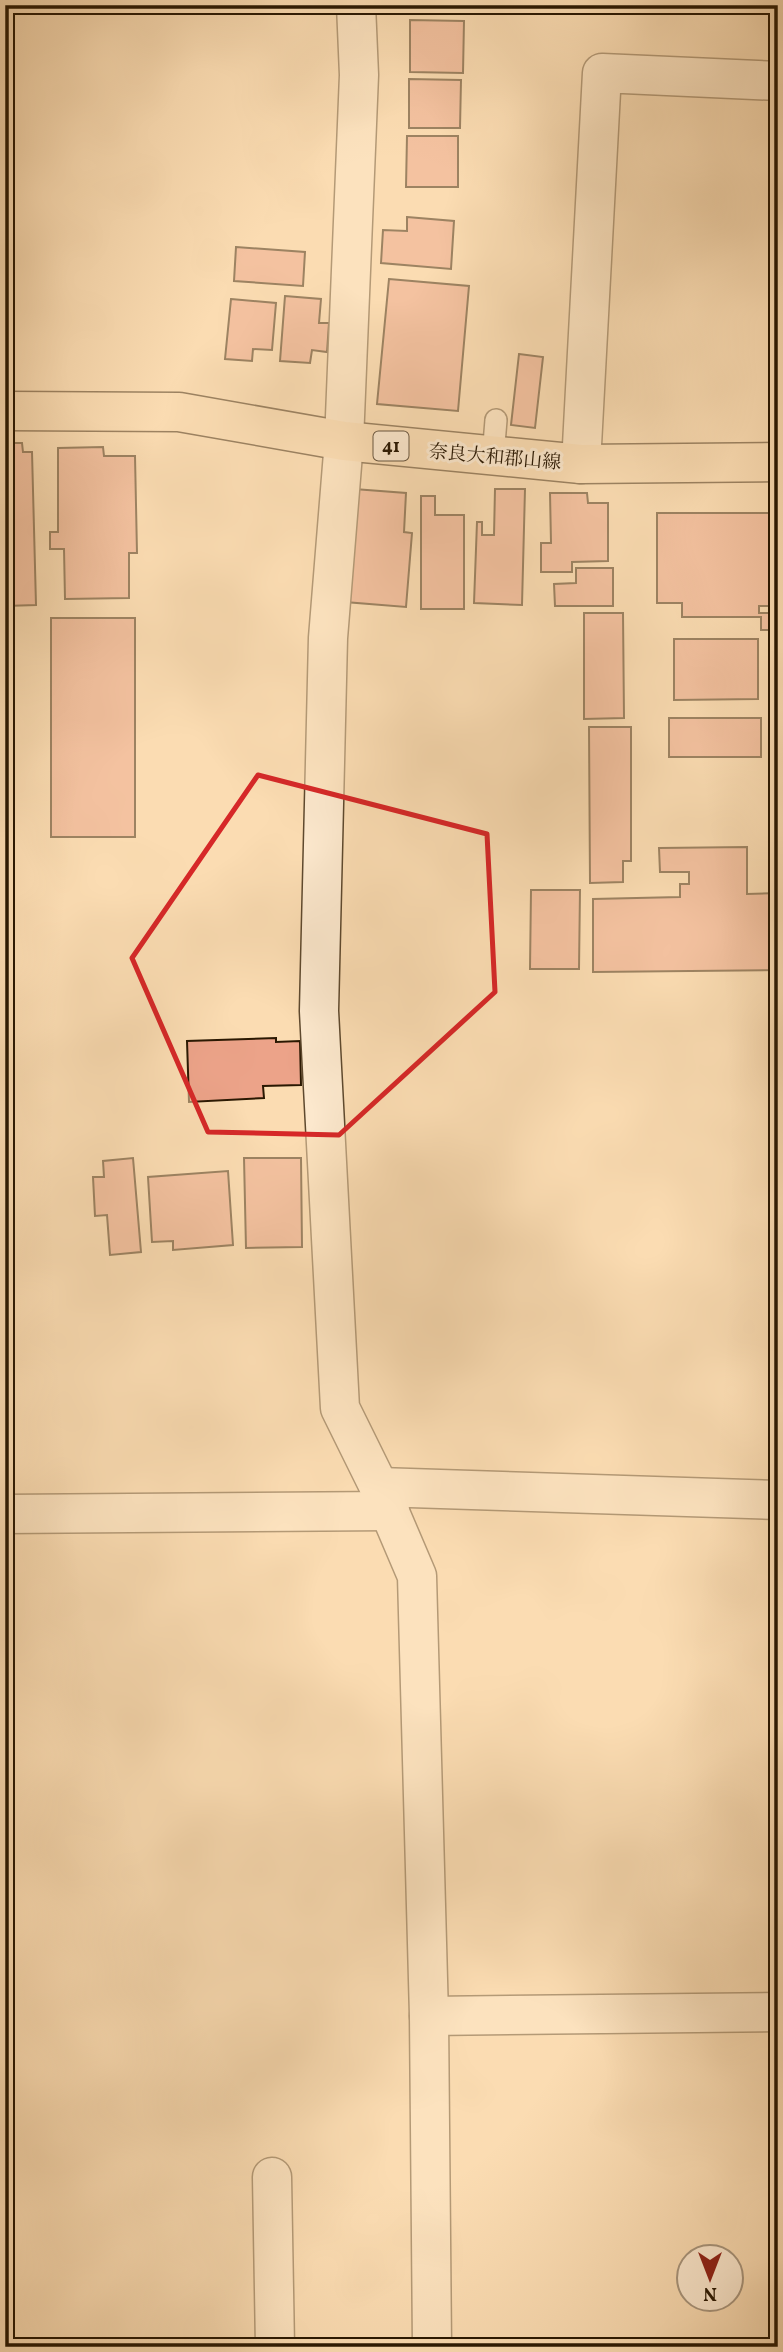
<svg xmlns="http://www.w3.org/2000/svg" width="783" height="2352" font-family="Vollkorn,'Noto Serif JP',serif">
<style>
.building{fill:#eca389;stroke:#2a1802;stroke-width:2}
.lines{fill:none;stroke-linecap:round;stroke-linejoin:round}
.lane-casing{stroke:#5e492e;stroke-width:24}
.street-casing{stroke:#5e492e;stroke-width:41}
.primary-casing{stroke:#2a1802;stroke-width:41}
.lane{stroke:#fce8cd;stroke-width:21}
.street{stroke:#fce8cd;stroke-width:38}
.primary{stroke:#fbdcb2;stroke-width:38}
.marked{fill:none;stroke:#d62828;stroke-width:5;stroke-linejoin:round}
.labels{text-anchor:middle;stroke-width:6;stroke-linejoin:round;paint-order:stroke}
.shield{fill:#fce8cd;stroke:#69563f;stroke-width:2}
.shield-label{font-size:18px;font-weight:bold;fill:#2a1802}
.street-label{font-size:19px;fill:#2a1802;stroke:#fce8cd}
</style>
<rect width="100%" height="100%" fill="#fbdcb2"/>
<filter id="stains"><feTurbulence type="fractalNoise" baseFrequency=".00286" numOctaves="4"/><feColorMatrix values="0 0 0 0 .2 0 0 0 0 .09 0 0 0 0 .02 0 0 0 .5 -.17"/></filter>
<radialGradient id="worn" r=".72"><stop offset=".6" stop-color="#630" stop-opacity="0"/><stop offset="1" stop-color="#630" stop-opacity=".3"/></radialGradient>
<!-- building -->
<g class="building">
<polygon points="388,5 465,5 465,13 388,12"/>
<polygon points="410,20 464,21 463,73 410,72"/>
<polygon points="409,79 461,80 460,128 409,128"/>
<polygon points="407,136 458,136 458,187 406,187"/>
<polygon points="407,217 454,221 451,269 381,263 383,230 407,231"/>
<polygon points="236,247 305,252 303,286 234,281"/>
<polygon points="389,279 469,286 458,411 377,404"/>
<polygon points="285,296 321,299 319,323 329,323 327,352 312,350 310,363 280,361"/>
<polygon points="231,299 276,303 272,350 253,349 252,361 225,359"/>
<polygon points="519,354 543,357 535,428 511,425"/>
<polygon points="5,443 22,443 23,452 32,452 36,605 5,606"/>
<polygon points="103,447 104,456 135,456 137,553 129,553 129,598 65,599 64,549 50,549 50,532 58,532 58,448"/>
<polygon points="354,489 406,493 404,532 412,533 406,607 345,602"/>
<polygon points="495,489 525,489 522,605 474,603 477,522 482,522 482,535 494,535"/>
<polygon points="550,493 587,493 588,503 608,503 608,561 572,562 572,572 541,572 541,543 551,543"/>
<polygon points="421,496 435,496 435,515 464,515 464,609 421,609"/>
<polygon points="657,513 778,513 778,606 759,606 759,613 778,613 778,647 770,647 770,630 761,630 761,617 682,617 682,603 657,603"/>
<polygon points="576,568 613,568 613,606 555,606 554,584 576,583"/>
<polygon points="584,613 623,613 624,718 584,719"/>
<rect x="51" y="618" width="84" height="219"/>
<polygon points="674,639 758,639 758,699 674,700"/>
<rect x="669" y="718" width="92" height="39"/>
<polygon points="589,727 631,727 631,861 623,861 623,882 590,883"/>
<polygon points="747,847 747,894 778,893 778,970 593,972 593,899 680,897 680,884 689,884 689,872 660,872 659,848"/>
<polygon points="531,890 580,890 579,969 530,969"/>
<polygon points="276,1038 276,1042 300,1041 301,1085 263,1086 264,1098 189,1102 187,1041"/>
<polygon points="133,1158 141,1252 110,1255 107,1215 95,1216 93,1177 104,1177 103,1161"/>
<polygon points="244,1158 301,1158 302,1247 246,1248"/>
<polygon points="228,1171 233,1245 173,1250 173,1241 152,1242 148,1177"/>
</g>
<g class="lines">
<!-- lane casing -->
<g class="lane-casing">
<polyline id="lane" points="493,456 496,420"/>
</g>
<!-- street casing -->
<g class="street-casing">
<g id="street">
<polyline points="356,5 359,75 344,441 328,638 319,1011 340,1408 379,1487 417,1576 429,2016 432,2347"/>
<polyline points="581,464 602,73 778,81"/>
<polyline points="379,1487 778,1500"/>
<polyline points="5,1514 390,1511"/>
<polyline points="429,2016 778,2012"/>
<polyline points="272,2177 275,2347"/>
</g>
</g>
<!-- primary casing -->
<g class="primary-casing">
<polyline id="primary" points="5,411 179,412 344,441 581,464 778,462"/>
</g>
<!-- lane -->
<use href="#lane" class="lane"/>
<!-- street -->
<use href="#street" class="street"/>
<!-- primary -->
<use href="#primary" class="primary"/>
</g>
<!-- marked area -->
<path d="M0 0H783V2352H0ZM258 775 487 834 495 992 339 1135 208 1132 132 958Z" fill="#fbdcb2" fill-opacity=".55" fill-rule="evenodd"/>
<path class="marked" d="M258 775 487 834 495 992 339 1135 208 1132 132 958Z"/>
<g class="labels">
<!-- shield labels -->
<rect class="shield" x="373.5" y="431.5" width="35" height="29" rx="5"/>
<g class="shield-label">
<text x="391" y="452">41</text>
</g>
<!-- street labels -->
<g class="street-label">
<text transform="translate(495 456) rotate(5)" y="7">奈良大和郡山線</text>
</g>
</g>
<!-- margin -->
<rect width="783" height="2352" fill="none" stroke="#fbdcb2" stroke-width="28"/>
<rect x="7" y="7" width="769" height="2338" fill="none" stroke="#2a1802" stroke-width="3.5"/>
<rect x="14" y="14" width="755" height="2324" fill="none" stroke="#2a1802" stroke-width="2"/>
<!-- north arrow -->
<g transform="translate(710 2278) rotate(180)"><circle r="33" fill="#fce8cd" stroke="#a8957c" stroke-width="2"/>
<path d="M0-5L12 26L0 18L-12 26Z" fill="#8f2418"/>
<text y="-10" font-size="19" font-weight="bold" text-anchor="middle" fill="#2a1802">N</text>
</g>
<rect width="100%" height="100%" filter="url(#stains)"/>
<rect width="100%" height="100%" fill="url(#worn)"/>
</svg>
